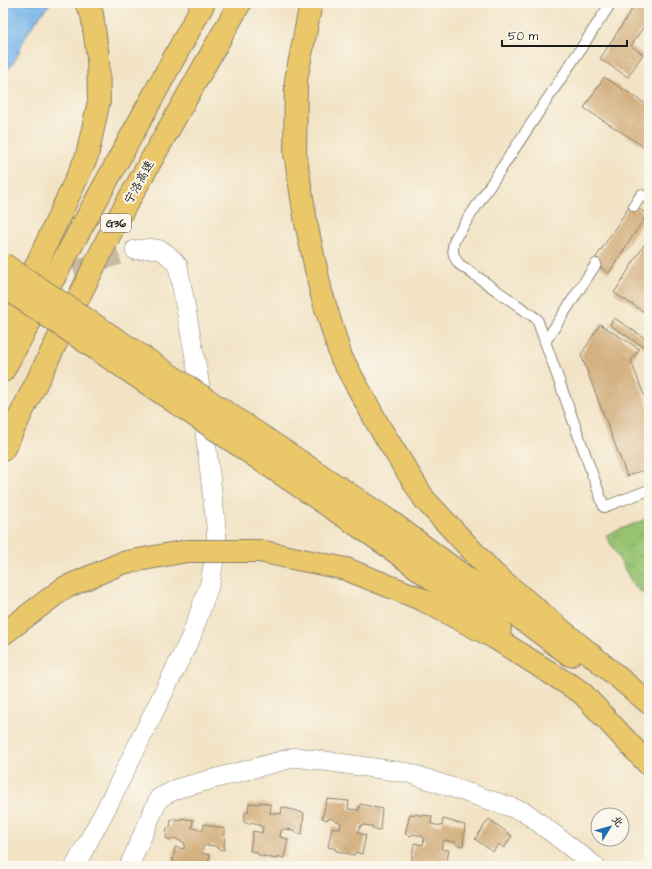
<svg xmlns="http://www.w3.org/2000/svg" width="652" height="869" font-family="'Architects Daughter','LXGW WenKai TC',sans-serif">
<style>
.grass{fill:url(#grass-tufts);stroke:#5a7047}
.water{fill:url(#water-ripples);stroke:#4a6984}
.building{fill:url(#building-back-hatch)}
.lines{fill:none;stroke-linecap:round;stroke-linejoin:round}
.street-tunnel{stroke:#c7bba3;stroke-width:19;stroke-dasharray:19 10;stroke-linecap:butt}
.lane-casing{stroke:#878070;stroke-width:12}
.street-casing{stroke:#878070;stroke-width:20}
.highway-casing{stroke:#878070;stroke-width:24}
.lane{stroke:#fff;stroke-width:10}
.street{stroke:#fff;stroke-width:19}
.highway{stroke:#eac769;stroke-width:22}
.highway-bridge-casing{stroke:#878070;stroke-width:24;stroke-linecap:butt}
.highway-bridge{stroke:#eac769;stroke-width:22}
.labels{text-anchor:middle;stroke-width:4;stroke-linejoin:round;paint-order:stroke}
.shield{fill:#fbf7ec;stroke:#5f5e5a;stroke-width:1}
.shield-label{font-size:11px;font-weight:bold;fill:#1c1c1c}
.street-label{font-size:12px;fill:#1c1c1c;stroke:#fbf7ec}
</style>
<defs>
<pattern id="grass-tufts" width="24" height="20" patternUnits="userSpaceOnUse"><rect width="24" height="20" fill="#98c472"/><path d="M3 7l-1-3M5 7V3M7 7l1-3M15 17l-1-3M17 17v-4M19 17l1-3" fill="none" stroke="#82a862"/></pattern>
<pattern id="water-ripples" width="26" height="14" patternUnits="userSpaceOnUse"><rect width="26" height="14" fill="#79b6eb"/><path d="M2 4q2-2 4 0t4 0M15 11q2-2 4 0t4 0" fill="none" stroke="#689cc9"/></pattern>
<pattern id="building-back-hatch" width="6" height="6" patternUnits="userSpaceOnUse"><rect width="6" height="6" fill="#d9b584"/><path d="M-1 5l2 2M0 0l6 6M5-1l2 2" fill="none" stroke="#ba9b71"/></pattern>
</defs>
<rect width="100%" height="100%" fill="#fbf7ec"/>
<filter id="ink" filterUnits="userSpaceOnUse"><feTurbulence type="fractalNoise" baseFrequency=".025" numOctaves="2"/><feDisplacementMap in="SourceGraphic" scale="8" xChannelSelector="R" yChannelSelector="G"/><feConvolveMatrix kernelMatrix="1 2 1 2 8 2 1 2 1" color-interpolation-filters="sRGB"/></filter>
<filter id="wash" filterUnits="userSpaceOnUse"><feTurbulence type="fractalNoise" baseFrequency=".012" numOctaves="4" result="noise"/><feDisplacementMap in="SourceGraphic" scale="16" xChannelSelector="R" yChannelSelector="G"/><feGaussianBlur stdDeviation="0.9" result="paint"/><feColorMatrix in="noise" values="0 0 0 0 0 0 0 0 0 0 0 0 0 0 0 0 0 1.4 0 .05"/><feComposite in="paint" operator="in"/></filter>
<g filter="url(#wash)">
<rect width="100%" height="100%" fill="#f2e3c5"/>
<!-- grass -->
<polygon class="grass" points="649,518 649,598 634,586 606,535"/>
<!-- water -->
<path class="water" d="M3 3 50 4C41 15 31 26 25 38 18 51 17 65 3 72Z"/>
<g id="blocks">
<!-- building -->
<g class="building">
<polygon points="636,3 649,3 649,18 631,46 643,54 628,77 600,59"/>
<polygon points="604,77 649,106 649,150 584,108"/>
<polygon points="631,204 647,214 609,273 593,262"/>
<polygon points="649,237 649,315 614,293"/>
<polygon points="614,318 648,340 644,347 610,325"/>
<polygon points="600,324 639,349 631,361 649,408 649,468 627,476 581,355"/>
<polygon points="327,799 349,801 348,809 359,810 360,804 382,809 380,830 374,829 372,826 362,825 360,827 358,833 366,835 362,854 355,852 354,855 336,851 336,849 328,847 332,827 340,829 341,823 330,818 327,820 322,818"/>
<polygon points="260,802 271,805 270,813 281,814 282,807 304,813 302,834 296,833 294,830 284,829 281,831 280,837 288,839 284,858 277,856 276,859 258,855 258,853 250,851 253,831 262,833 263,827 252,822 249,824 244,822 245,812 248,812 249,803 259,804"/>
<polygon points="410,814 432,816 431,824 442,826 443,819 465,825 463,846 457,845 455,842 445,840 443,842 441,849 449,850 446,866 419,866 419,865 411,863 414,843 423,845 424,839 422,836 413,834 411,836 405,834"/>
<polygon points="181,818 193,820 192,828 203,830 204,824 225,829 224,850 218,849 216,846 206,845 203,847 202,853 210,855 207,866 172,866 175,847 184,849 185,843 174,838 171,840 166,838 167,828 170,828 171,819 181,820"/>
<polygon points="489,819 512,836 504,848 499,844 493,852 475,839"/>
</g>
</g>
</g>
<g filter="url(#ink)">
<use href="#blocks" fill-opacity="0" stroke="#878070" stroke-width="1"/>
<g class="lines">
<!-- street-tunnel -->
<polyline class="street-tunnel" points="46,279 135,250"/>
<!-- lane casing -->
<g class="lane-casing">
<g id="lane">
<path d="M611 3 456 237C451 247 452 255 459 264L537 319 604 507 649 490"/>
<polyline points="634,206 641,195 648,198 649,196"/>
<polyline points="545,342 596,264"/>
</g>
</g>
<!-- street casing -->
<g class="street-casing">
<g id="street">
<path d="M75 866 108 805 191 637 210 583 217 544 216 526 199 380 178 266C163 247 158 247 135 250"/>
<polyline points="129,866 159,798 179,788 296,757 409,773 525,812 595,866"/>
</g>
</g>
<!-- highway casing -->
<g class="highway-casing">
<g id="highway">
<polyline points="311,3 296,80 295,153 306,223 321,292 341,357 380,428 425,500 493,573 649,703"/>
<polyline points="3,337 87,156 99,101 98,57 92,14 86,3"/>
<polyline points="3,371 204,3"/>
<polyline points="3,450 115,224 240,3"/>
<polyline points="391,522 570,655"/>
<polyline points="382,542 500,629"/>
<polyline points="259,551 346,569 421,599 495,638 582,693"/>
<polyline points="3,634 64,588 122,563 187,551"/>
<polyline points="571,685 582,693 649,765"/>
</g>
</g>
<!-- lane -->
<use href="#lane" class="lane"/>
<!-- street -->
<use href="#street" class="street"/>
<!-- highway -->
<use href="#highway" class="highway"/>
<!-- highway-bridge casing -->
<g class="highway-bridge-casing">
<g id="highway-bridge">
<polyline points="3,264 391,522"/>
<polyline points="3,286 382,542"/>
<polyline points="187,551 259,551"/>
</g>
</g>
<!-- highway-bridge -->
<use href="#highway-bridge" class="highway-bridge"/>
</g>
</g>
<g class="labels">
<!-- shield labels -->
<rect class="shield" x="101" y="214" width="30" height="18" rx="3"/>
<g class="shield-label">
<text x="116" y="227">G36</text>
</g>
<!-- street labels -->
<g class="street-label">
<text transform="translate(139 182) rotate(-61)" y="4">宁洛高速</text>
</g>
</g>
<!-- margin -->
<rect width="652" height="869" fill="none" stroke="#fbf7ec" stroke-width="16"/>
<!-- north arrow -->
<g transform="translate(610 827) rotate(53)"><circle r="19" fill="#fbf7ec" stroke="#a29f99"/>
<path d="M0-3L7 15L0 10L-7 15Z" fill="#1f6fb2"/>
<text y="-6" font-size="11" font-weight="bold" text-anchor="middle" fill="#1c1c1c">北</text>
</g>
<!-- scale -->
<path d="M502 40v6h125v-6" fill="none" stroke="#1c1c1c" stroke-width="2"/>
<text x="508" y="40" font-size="12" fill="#1c1c1c" stroke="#fbf7ec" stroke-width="3" paint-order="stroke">50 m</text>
</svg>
